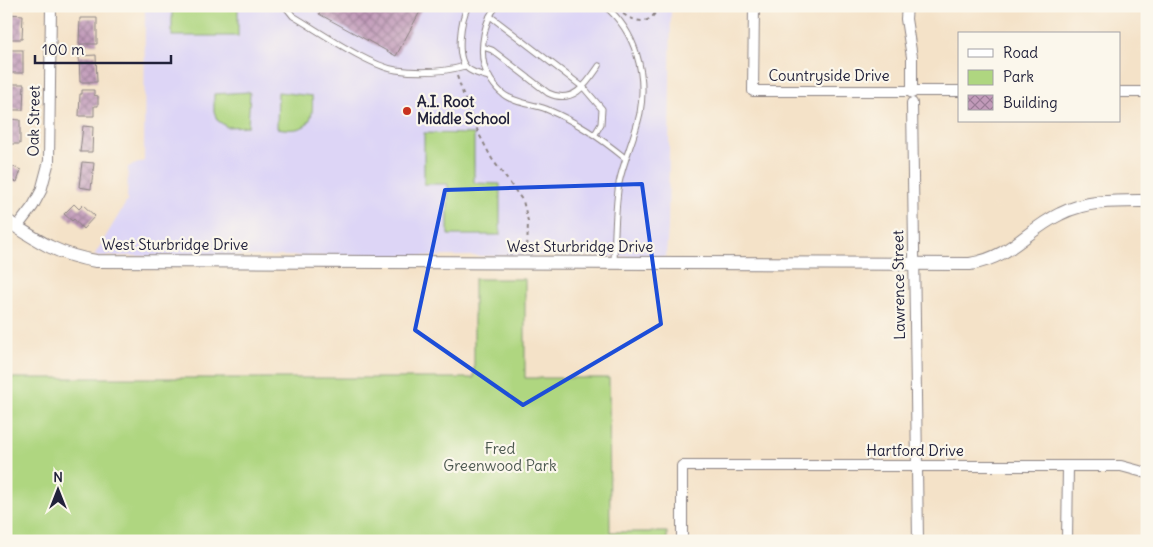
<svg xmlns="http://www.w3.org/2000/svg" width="1153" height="547" font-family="Delius,sans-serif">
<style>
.built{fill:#ddd5f6}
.park{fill:#afd680;stroke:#687c5e}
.building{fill:url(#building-cross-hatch)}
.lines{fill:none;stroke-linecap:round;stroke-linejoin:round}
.service-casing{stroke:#8b8282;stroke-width:7}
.minor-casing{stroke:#8b8282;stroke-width:12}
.tertiary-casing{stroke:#8b8282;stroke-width:14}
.path{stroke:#8b8282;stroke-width:2;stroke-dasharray:4 4;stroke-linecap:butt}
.service{stroke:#fff;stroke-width:5}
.minor{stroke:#fff;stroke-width:10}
.tertiary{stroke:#fff;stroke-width:12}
.marked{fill:none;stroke:#1d4ed8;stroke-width:4;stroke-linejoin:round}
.poi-dot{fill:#c8321e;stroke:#fbf7ec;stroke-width:2}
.labels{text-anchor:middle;stroke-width:4.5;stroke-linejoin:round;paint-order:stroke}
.street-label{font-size:15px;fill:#22223b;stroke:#fbf7ec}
.poi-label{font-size:15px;font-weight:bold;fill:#22223b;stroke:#fbf7ec;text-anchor:start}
.park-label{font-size:15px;fill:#4c5850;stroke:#fbf7ec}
</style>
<defs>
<pattern id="building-cross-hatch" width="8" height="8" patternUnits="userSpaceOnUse" patternTransform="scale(1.25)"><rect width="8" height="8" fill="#c19ab9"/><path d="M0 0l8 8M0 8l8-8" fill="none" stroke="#9c7d98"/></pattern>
</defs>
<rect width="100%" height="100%" fill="#fbf7ec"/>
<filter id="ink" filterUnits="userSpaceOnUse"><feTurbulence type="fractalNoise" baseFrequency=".02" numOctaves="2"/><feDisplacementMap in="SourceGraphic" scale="10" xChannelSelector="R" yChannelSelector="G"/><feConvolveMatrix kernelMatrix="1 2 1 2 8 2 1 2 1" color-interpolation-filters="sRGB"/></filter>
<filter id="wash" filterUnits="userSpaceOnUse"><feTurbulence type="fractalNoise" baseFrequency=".0096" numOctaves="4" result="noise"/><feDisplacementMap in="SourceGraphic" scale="20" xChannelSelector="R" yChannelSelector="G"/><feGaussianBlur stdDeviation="1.12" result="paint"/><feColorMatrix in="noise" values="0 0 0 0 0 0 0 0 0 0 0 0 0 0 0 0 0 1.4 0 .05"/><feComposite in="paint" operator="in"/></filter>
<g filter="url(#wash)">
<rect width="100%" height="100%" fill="#f4e2c8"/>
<!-- built -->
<polygon class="built" points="145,6 671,6 668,226 666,257 536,256 94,256 127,201 128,167 144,161"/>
<!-- park -->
<g class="park">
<rect x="172" y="6" width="66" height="30"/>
<polygon points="250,92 248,126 227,127 217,120 214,111 214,94"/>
<path d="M278 92 312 96C315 125 305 133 277 128Z"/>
<polygon points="424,133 474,134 474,183 500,184 500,235 448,235 448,184 424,184"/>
<polygon points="474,279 525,279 525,378 609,378 610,532 667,532 667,541 6,541 6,378 474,378"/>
</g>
<g id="blocks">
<!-- building -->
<g class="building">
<polygon points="323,6 423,6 396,56 319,14"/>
<polygon points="8,14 23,15 22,39 7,39"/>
<polygon points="80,18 97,18 97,44 79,44"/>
<rect x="6" y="50" width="17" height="23"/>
<polygon points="96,55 97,82 80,82 79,56"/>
<polygon points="6,84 24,84 23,110 6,110"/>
<polygon points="82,90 94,90 94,95 98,96 98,106 94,106 94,116 79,116 80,94 82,94"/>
<polygon points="8,119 20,120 20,144 7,144"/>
<polygon points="83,126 93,127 92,152 80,152"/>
<polygon points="82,162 94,163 91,189 79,187"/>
<polygon points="6,164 21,170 17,182 6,178"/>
<polygon points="74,204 79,209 83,205 95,216 83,229 74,219 72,221 64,214"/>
</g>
</g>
</g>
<g filter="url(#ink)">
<use href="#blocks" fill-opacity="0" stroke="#8b8282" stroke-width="1"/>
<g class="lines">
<!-- service casing -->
<g class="service-casing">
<g id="service">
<path d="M285 6 293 16C319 31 367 65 396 70 418 73 444 72 465 66"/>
<path d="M468 6C461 19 455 57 467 68 472 73 482 75 489 77"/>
<path d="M497 6C484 19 480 48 484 65 486 74 495 88 503 94 514 103 533 104 546 109 577 122 599 137 625 158"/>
<path d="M605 6C636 32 647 74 640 113 635 137 624 159 619 183 615 209 615 236 614 262"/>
<polyline points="490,16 584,88 602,109 601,124 595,134"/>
<path d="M483 47 492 50 548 93C573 105 586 85 599 66"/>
</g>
</g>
<!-- minor casing -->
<g class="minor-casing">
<g id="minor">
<polyline points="754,6 753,91 959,91"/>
<polyline points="907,6 906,19 912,57 912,93"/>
<polyline points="1119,92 1147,92"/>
<polyline points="912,103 918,541"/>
<polyline points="17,227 33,206 41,191 49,161 51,6"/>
<polyline points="682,541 682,466 1121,466 1147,473"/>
<polyline points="1067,541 1068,466"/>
</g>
</g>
<!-- tertiary casing -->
<g class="tertiary-casing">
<path id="tertiary" d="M6 220C38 241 58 255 96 261L970 264C1012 257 1025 231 1060 214 1087 200 1117 201 1147 201"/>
</g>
<!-- path -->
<g class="path">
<path d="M623 14C637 23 652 26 658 6"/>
<polyline points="457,76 468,109 480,136 492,159 523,201 528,221 527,253"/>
</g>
<!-- service -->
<use href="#service" class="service"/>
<!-- minor -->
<use href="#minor" class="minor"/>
<!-- tertiary -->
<use href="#tertiary" class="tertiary"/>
</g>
</g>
<!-- marked area -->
<path class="marked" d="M642 184 661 324 523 405 415 330 445 190Z"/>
<!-- markers -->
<circle class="poi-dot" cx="407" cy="111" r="5"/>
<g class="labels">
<!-- street labels -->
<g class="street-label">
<text x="829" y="81">Countryside Drive</text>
<text transform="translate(34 121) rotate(-89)" y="5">Oak Street</text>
<text x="175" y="250">West Sturbridge Drive</text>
<text x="580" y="252">West Sturbridge Drive</text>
<text transform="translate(899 285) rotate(-91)" y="5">Lawrence Street</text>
<text x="915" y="456">Hartford Drive</text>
</g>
<!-- poi labels -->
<g class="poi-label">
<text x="417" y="107">A.I. Root<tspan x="417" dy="17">Middle School</tspan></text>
</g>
<!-- park labels -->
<g class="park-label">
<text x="500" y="454">Fred<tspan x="500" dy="17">Greenwood Park</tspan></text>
</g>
</g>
<!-- margin -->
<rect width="1153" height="547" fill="none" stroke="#fbf7ec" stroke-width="25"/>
<!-- legend -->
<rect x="958" y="32" width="162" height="90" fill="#fbf7ec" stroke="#a4a2a5"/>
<rect x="968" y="49" width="25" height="8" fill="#ffffff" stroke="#a4a2a5"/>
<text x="1003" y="58" font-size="15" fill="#22223b">Road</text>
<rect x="968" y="70" width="25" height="15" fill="#afd680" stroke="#a4a2a5"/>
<text x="1003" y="82" font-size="15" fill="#22223b">Park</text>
<rect x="968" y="95" width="25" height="15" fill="url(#building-cross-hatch)" stroke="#a4a2a5"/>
<text x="1003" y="108" font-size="15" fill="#22223b">Building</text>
<!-- north arrow -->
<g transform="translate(58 490)" stroke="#fbf7ec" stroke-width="4" paint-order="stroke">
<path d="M0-4L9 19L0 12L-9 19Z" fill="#22223b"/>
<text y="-8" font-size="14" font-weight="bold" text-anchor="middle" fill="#22223b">N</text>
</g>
<!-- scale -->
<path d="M35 55v8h136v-8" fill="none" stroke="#22223b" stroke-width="2.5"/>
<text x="42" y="55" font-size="15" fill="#22223b" stroke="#fbf7ec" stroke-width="4" paint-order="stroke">100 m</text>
</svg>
